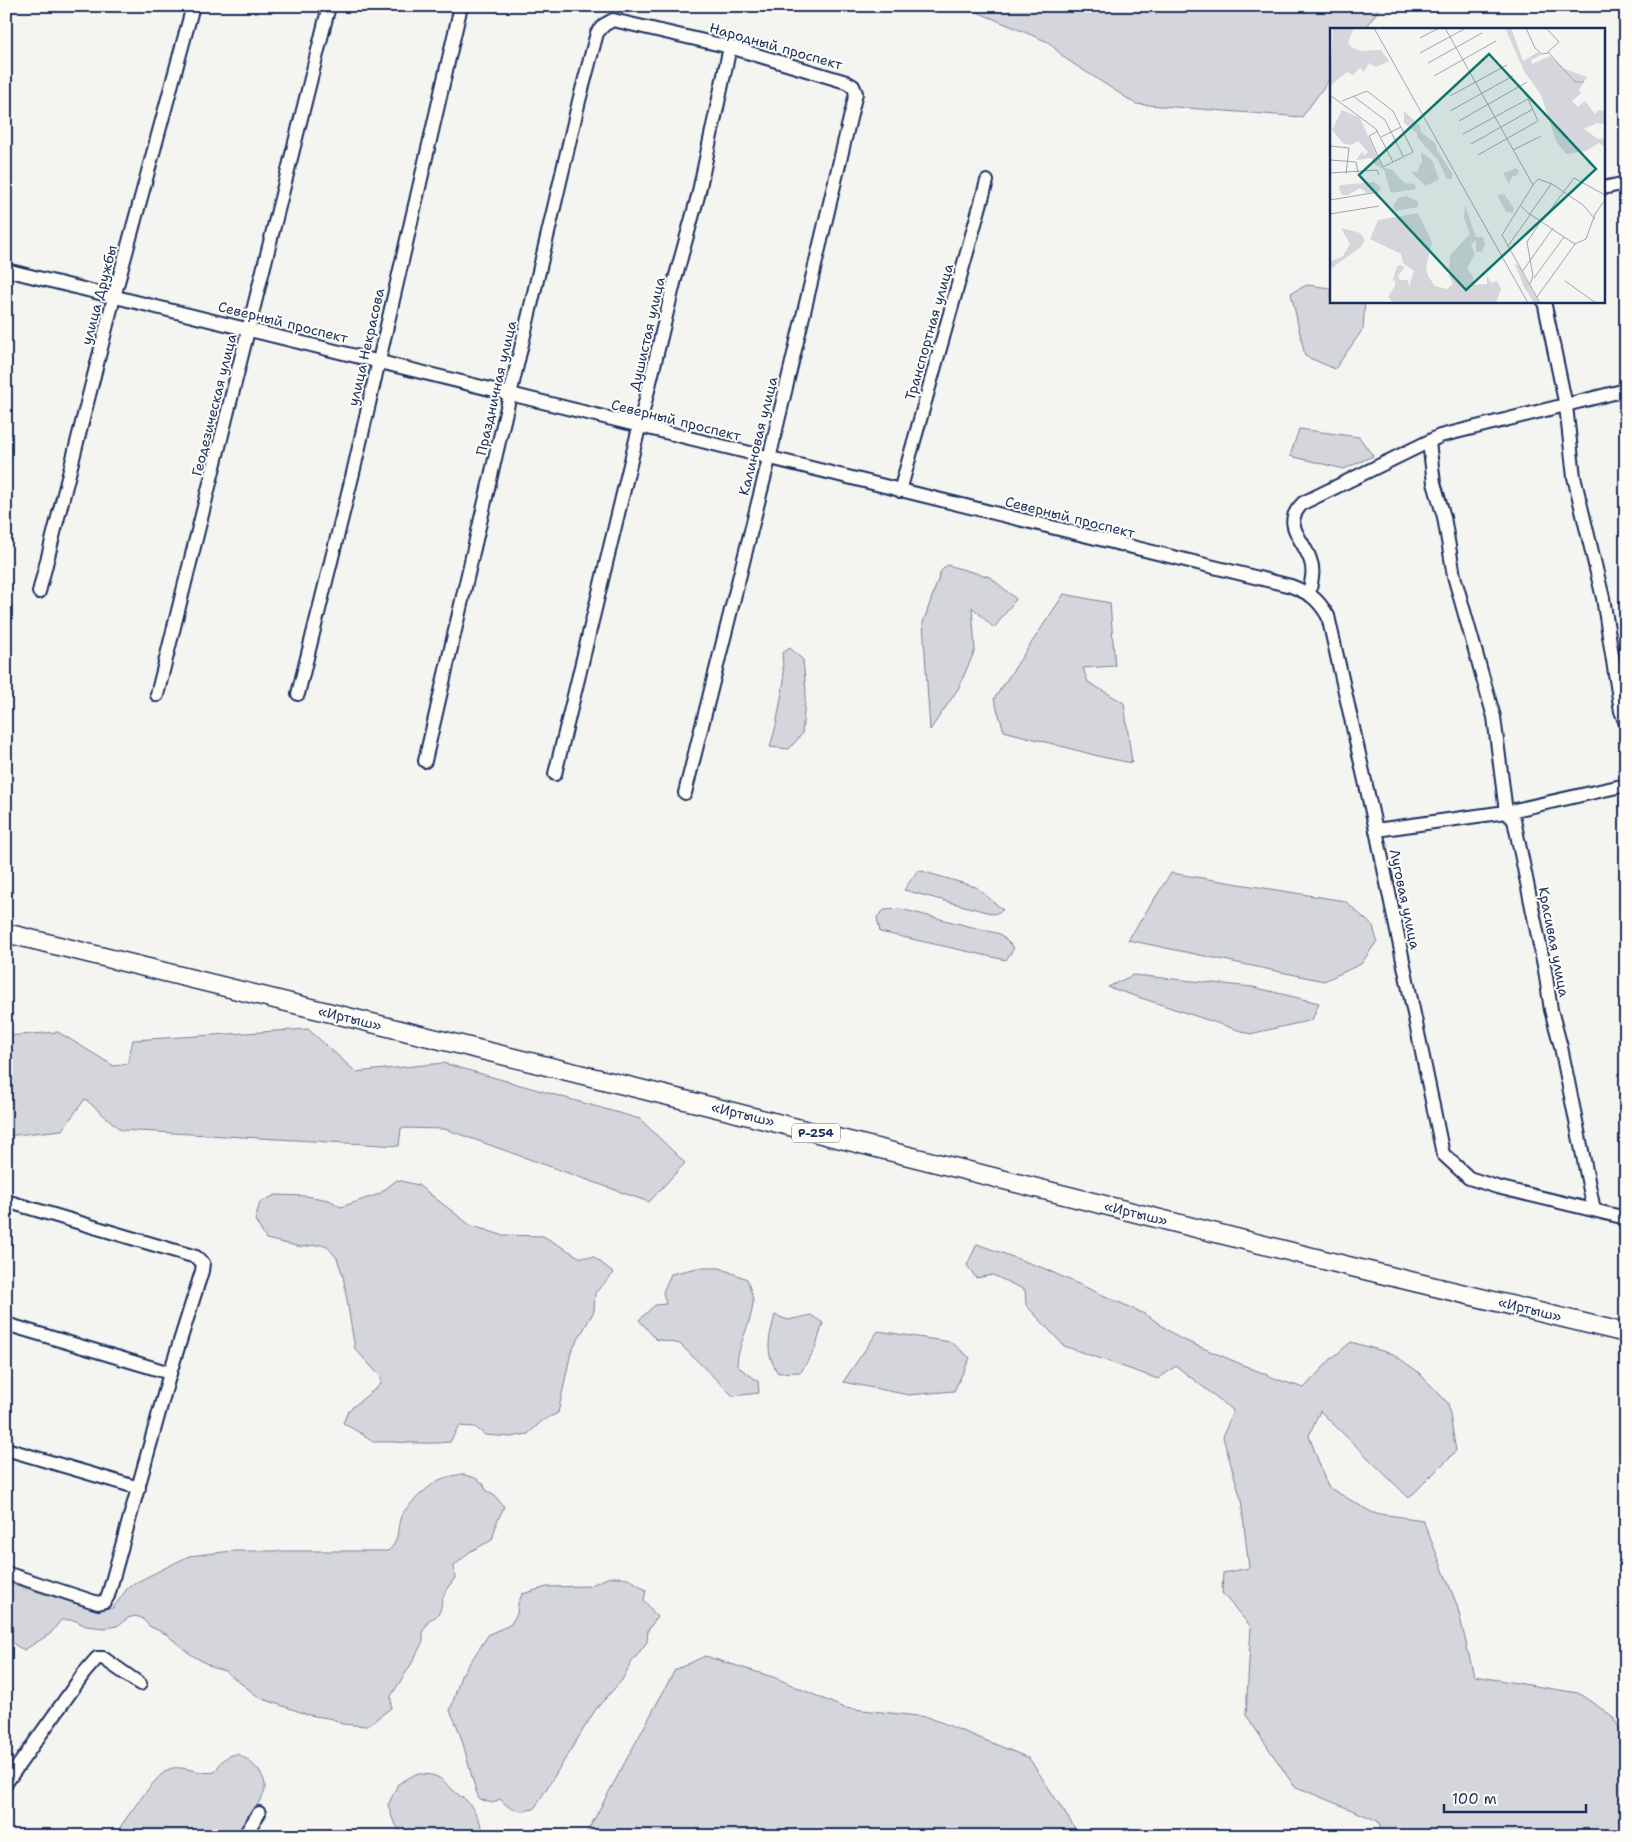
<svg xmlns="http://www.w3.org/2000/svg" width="1632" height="1842" font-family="'Shantell Sans',sans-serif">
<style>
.green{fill:#d4d6db;stroke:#78829c}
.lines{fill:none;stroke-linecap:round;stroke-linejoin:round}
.minor-casing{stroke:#1b2f5e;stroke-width:16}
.highway-casing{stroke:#1b2f5e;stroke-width:21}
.minor{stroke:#fdfcf7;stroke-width:12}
.highway{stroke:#fdfcf7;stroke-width:18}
.labels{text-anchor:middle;stroke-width:4;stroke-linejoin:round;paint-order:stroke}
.shield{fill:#fdfcf7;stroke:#5f6c8c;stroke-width:1}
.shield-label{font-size:12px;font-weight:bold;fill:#1b2f5e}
.street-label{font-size:14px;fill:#1b2f5e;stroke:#fdfcf7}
.inset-road{fill:none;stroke:#9da5b6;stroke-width:1}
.view{fill:#0f766e;fill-opacity:0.15;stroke:#0f766e;stroke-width:2.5}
.inset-edge{fill:none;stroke:#1b2f5e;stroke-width:2.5}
</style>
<rect width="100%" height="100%" fill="#f4f4f1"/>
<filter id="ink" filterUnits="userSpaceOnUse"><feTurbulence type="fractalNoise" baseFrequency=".02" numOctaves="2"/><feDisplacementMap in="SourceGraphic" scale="10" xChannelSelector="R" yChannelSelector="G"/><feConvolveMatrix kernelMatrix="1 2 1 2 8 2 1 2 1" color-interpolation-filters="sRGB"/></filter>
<g filter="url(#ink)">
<!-- green -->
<g class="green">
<polygon points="963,6 1381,6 1365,29 1331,29 1331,77 1302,117 1136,104 1066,59 1048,42"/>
<polygon points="1307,285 1331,288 1331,301 1365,301 1363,329 1335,369 1305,356 1291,293"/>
<polygon points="1299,429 1359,437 1373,456 1344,469 1290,456"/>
<polygon points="947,565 990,577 1016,599 994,628 972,607 975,650 958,689 930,730 923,623 941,571"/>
<polygon points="1064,594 1110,603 1115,666 1083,668 1088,682 1124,703 1132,763 1102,757 1004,731 994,699"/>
<polygon points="790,648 803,660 806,690 802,734 789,749 770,747 776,726 784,681 782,653"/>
<polygon points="918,870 976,887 1003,910 994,914 904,890"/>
<polygon points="1171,873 1345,901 1373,926 1377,941 1361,964 1324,981 1128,940"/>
<polygon points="901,909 1000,934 1014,948 1006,960 880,932 877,917 884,910"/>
<polygon points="1133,975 1253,987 1319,1003 1312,1020 1250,1034 1108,987"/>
<polygon points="308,1029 356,1072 443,1063 640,1119 685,1163 649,1202 445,1129 401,1128 399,1146 121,1130 85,1099 62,1130 6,1136 6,1036 58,1032 114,1066 127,1064 133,1040"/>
<path d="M397 1180 418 1185 470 1225 501 1235 543 1236 579 1257H594L614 1273 595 1293 594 1311 571 1352 558 1413 542 1421 528 1434 511 1437 485 1435 475 1427 459 1426 450 1442C424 1445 399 1441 373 1442L362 1434 343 1423 348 1411 381 1384V1377L355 1349 343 1276 337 1258 326 1245H316L301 1247 266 1239 255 1220 260 1202 276 1195 306 1196 329 1200 341 1207 379 1194Z"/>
<polygon points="977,1244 1043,1268 1147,1315 1179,1338 1279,1380 1304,1388 1331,1359 1351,1342 1393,1354 1417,1371 1448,1403 1456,1451 1409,1498 1320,1411 1309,1436 1328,1487 1373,1513 1423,1520 1457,1605 1474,1676 1578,1693 1612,1716 1626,1739 1626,1836 1383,1836 1378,1821 1294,1786 1246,1715 1251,1627 1222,1593 1223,1573 1249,1568 1241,1499 1223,1437 1233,1410 1176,1366 1158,1379 1064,1346 1026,1305 1025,1290 993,1275 976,1278 967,1265"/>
<path d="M697 1268H720L747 1279C749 1286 753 1295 753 1302 752 1324 737 1344 737 1366L758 1381 759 1393 733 1396 680 1344 656 1339 639 1320 655 1305 666 1304 663 1292 671 1274Z"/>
<path d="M775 1315 788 1320 811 1315 823 1323 815 1349 801 1372 778 1373C764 1351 769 1339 775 1315Z"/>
<polygon points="878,1331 951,1342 970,1358 954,1391 909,1395 843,1382"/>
<path d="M461 1474 475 1478 483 1483 486 1490 496 1497 504 1507 497 1522 492 1540 471 1551 454 1566 455 1578C451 1583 446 1589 444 1595 439 1608 444 1614 429 1620L423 1631V1641L412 1663 391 1696V1708L367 1726 342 1724 333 1719 309 1715 260 1698 225 1671 214 1668 190 1654 166 1634 149 1626 142 1618 135 1616 128 1618 117 1626 105 1628 86 1626 74 1620H61L50 1634 24 1650 15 1645 6 1635V1582L93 1609 113 1608 129 1586 189 1556 232 1551H388C399 1542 397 1531 400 1519 403 1508 429 1486 439 1480 445 1477 454 1476 461 1474Z"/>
<path d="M615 1577 628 1578 646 1590 644 1600 657 1617 648 1630 647 1642 631 1663 622 1680 596 1709 534 1809C517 1812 511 1811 500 1799L492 1803 479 1799C468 1771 465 1738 450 1711L461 1676 489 1634 510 1625 517 1614 518 1604 522 1594 547 1587 589 1586 607 1578Z"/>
<polygon points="705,1656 776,1678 844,1708 928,1717 1029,1758 1080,1836 585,1836 675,1670"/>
<path d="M237 1754C250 1759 270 1777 264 1793 258 1806 245 1823 236 1836H114C124 1822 158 1770 172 1768 187 1766 201 1775 215 1772 222 1761 224 1756 237 1754Z"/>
<path d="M416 1774C439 1774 439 1777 454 1791 457 1795 463 1797 467 1801 475 1810 481 1824 486 1836H403L393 1820 388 1805 398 1784Z"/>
</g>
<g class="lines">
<!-- minor casing -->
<g class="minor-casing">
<g id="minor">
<polyline points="1603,188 1626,183"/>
<path d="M6 270 1291 586C1311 594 1317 598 1328 616L1376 830 1443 1154 1469 1178 1497 1187 1626 1218"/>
<polyline points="1544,301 1566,406 1574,477 1603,598 1621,711 1626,724"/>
<polyline points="1429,442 1434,483 1444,517 1454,576 1494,717 1506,812 1626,785"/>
<polyline points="900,491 987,181"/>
<polyline points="39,592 114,297 193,6"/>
<path d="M1309 594C1311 582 1315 571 1310 559 1302 537 1281 524 1303 503L1440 436 1626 390"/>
<polyline points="298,694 353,473 461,6"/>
<polyline points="157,695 329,6"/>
<polyline points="425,761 471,561 579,101 597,33 604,25 613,20 730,47 846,82 853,86 856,93 769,459 685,793"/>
<polyline points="555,774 674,283 698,196 730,47"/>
<polyline points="1376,830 1506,812 1514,820 1545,970 1551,1010 1561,1047 1594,1210"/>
<polyline points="6,1201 196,1257 203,1263 202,1271 170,1373 108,1596 105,1601 98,1603 6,1573"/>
<polyline points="6,1324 170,1373"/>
<polyline points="6,1449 139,1488"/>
<polyline points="6,1783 84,1673 97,1658 103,1658 140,1684"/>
<polyline points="244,1836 259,1813"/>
</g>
</g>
<!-- highway casing -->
<g class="highway-casing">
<polyline id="highway" points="6,933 697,1103 1348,1266 1626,1333"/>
</g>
<!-- minor -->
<use href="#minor" class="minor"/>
<!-- highway -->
<use href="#highway" class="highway"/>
</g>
</g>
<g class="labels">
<!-- shield labels -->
<rect class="shield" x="792" y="1123.5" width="48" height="19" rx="4"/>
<g class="shield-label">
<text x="816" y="1137">Р-254</text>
</g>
<!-- street labels -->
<g class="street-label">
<text transform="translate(776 46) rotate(16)" y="5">Народный проспект</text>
<text transform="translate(99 295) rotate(-75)" y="5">улица Дружбы</text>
<text transform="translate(283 322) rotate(14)" y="5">Северный проспект</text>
<text transform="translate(929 332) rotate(-74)" y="5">Транспортная улица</text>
<text transform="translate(647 334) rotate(-77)" y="5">Душистая улица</text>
<text transform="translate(366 347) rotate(-77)" y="5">улица Некрасова</text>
<text transform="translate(496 388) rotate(-77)" y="5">Праздничная улица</text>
<text transform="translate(214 405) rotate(-76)" y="5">Геодезическая улица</text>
<text transform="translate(676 420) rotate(14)" y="5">Северный проспект</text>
<text transform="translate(758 436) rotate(-76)" y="5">Калиновая улица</text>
<text transform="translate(1070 517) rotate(14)" y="5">Северный проспект</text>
<text transform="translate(1405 899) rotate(78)" y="5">Луговая улица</text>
<text transform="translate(1554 942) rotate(79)" y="5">Красивая улица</text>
<text transform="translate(350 1018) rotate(14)" y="5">«Иртыш»</text>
<text transform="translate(743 1114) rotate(14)" y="5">«Иртыш»</text>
<text transform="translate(1136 1213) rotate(14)" y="5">«Иртыш»</text>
<text transform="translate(1530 1309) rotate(14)" y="5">«Иртыш»</text>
</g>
</g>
<!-- overview -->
<g transform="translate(1330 28)">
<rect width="275" height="275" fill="#f4f4f1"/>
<path d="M3 0H24L18 14 21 19 31 23 51 22 59 33 46 39 39 35 34 44 30 40 23 47 17 44 0 58ZM175 0H184L182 2 193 33 208 24 211 27 201 32 202 36 220 28 235 41 257 49 249 62 251 65 242 73 248 79 255 73 265 86 268 82 275 83V96L267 95 254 101 268 111 275 110V119L269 115 256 123 236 126 226 113 211 67 194 43ZM12 82 30 90 52 139 62 142 75 155 85 156 86 161 61 165 54 142 44 136 42 130 26 132 33 123 34 128 38 124 28 113 22 117 14 116 2 102ZM74 83 90 98 91 104 106 116 107 122 122 145V151H117L108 132 87 109V105L74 95ZM91 124 102 132 109 151 96 158 81 144H87L92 133ZM187 140 189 144 185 149 183 147 179 156 173 145ZM44 154 51 159 50 163 37 165 30 160 18 167H12L9 161 10 157ZM174 166 184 180 183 185 176 184 167 167ZM76 168 88 173V179L66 183 63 178 68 170ZM135 177 146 209H153L155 216 152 224H146V212L141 217 145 226 137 240 143 249V257L157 256V248L161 255 167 253 171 261 166 275H64L58 269 65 258V252L62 253 68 237 75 239 68 248 70 252H78L79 259 84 243 73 235 71 226 40 211 48 192 88 185 102 214 96 240 98 248 105 258 117 261 123 256 119 247 120 227 140 206 134 190ZM11 200 30 205 35 212 31 219 2 240 0 234 13 228 20 216ZM185 236 188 237 209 275H204L194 259Z" fill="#d4d6db"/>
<path class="inset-road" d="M44 0 198 275M115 0 203 157 172 207 210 275M196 0 205 20 212 26 218 25M216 0 229 14 218 24 245 54H254M90 10 109 0M90 25 136 0M98 35 152 5M104 48 166 13M0 67 46 101 63 134M23 68 55 92 73 128M120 68 177 37M12 73 37 63 63 83 83 124 53 139 39 108 48 103M120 83 183 48M129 93 197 54M133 106 198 71 208 93 148 127M51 109 71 99M141 116 203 81M0 118 19 120 16 146M183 122 211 108M0 132 26 134 28 145M0 145 47 142 49 147M221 156 200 186 234 209M203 157 208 151 222 156 253 177 265 191M0 172 48 164M0 186 49 178M212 193 244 150 275 167M245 216 256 211 265 186 275 172M178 218 200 187 191 178M192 244 223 200M204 250 234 209 245 216M235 253 266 275M200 256 203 248 197 214 211 193M207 269 245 216"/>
<path class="view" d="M159 26 266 141 136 262 29 147Z"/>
<rect width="275" height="275" class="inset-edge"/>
</g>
<!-- margin -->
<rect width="1632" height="1842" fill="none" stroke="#fdfcf7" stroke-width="25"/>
<rect x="12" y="12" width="1607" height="1817" fill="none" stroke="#1b2f5e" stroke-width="2" filter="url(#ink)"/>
<!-- scale -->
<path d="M1444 1804v8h142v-8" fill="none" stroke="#1b2f5e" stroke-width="2.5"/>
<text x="1452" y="1804" font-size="15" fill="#1b2f5e" stroke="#fdfcf7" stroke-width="4" paint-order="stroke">100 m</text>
</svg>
